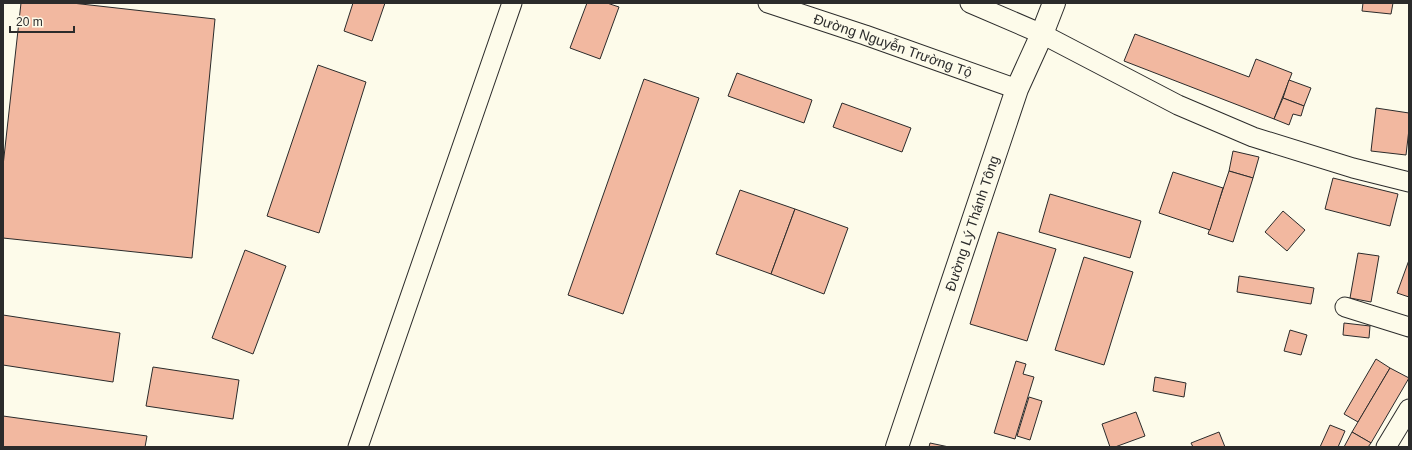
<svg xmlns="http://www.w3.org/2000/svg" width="1412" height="450" font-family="Arial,sans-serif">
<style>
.building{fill:#f2b8a0;stroke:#2b2b2b}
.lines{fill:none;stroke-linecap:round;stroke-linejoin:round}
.street-casing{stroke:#2b2b2b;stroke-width:21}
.secondary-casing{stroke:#2b2b2b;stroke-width:24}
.street{stroke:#fdfbea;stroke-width:19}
.secondary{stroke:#fdfbea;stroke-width:22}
.labels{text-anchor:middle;stroke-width:3;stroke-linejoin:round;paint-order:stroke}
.street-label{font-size:14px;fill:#2b2b2b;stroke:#fdfbea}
</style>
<rect width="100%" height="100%" fill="#fdfbea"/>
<!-- building -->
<g class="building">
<polygon points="21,3 72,3 215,19 192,258 3,238 3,166"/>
<polygon points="353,3 385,3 372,41 344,31"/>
<polygon points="587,3 607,3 619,7 600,59 570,48"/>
<polygon points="1363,3 1393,3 1391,14 1362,11"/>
<polygon points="1135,34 1249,77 1256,59 1292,73 1274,119 1124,61"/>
<polygon points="318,65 366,82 319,233 267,216"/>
<polygon points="737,73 812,100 804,123 728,96"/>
<polygon points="644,79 699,98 623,314 568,295"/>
<polygon points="1289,80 1311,88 1304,106 1283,98"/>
<polygon points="1283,98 1304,106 1301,116 1293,114 1289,125 1274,119"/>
<polygon points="842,103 911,128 902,152 833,127"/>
<polygon points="1376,108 1409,113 1409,129 1406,155 1371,151"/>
<polygon points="1233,151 1259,157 1253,178 1229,171"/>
<polygon points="1229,171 1253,178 1233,242 1208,234"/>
<polygon points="1173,172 1223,188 1210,230 1159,213"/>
<polygon points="1333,178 1398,194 1390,226 1325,209"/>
<polygon points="740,190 795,209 771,274 716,254"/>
<polygon points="1050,194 1141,221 1130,258 1039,232"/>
<polygon points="795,209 848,228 824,294 771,274"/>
<polygon points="1283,211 1305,230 1287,251 1265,232"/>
<polygon points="998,232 1056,249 1027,341 970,324"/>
<polygon points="245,250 286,266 253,354 212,338"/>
<polygon points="1358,253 1379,256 1371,302 1350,298"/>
<polygon points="1084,257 1133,272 1104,365 1055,350"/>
<polygon points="1409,260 1409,297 1397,293"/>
<polygon points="1239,276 1314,288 1311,304 1237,292"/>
<polygon points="3,315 120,333 113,382 3,365"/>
<polygon points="1344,323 1370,326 1369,338 1343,335"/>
<polygon points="1290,330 1307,335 1301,355 1284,351"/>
<polygon points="1376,359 1390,368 1358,422 1344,414"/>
<polygon points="1016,361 1026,364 1023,374 1034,377 1015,439 994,433"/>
<polygon points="153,367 239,380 233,419 146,406"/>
<polygon points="1390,368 1409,378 1371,443 1352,432"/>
<polygon points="1155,377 1186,383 1184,397 1153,391"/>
<polygon points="1029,397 1042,401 1030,440 1017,436"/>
<polygon points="1136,412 1145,436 1115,447 1110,447 1102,424"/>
<polygon points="3,416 147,436 145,447 3,447"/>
<polygon points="1330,425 1345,431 1338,447 1320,447"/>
<polygon points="1219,432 1225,447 1193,447 1191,443"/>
<polygon points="1352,432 1371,443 1368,447 1344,447"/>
<polygon points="930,443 949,447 929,447"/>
</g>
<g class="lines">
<!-- street casing -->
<g class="street-casing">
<g id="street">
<path id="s1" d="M768 3 865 35 1017 89"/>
<polyline points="970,3 1042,34 1178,105 1253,137 1353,168 1409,182"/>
<polyline points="1345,307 1409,327"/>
<polyline points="358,447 512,3"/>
<polyline points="1386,447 1409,409"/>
</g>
</g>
<!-- secondary casing -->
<g class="secondary-casing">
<g id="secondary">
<path id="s2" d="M897 447 1017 89 1042 34 1054 3"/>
</g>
</g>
<!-- street -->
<use href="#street" class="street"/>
<!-- secondary -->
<use href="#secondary" class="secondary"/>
</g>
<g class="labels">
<!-- street labels -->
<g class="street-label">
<text dy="5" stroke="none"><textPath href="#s1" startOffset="132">Đường Nguyễn Trường Tộ</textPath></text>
<text dy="5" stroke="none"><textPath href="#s2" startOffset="236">Đường Lý Thánh Tông</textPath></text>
</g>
</g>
<!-- border -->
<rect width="1412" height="450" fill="none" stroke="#2b2b2b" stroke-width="8"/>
<!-- scale -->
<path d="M10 26v6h64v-6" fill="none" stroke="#2b2b2b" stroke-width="2"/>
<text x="16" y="26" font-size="12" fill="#2b2b2b" stroke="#fdfbea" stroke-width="3" paint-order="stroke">20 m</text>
</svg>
